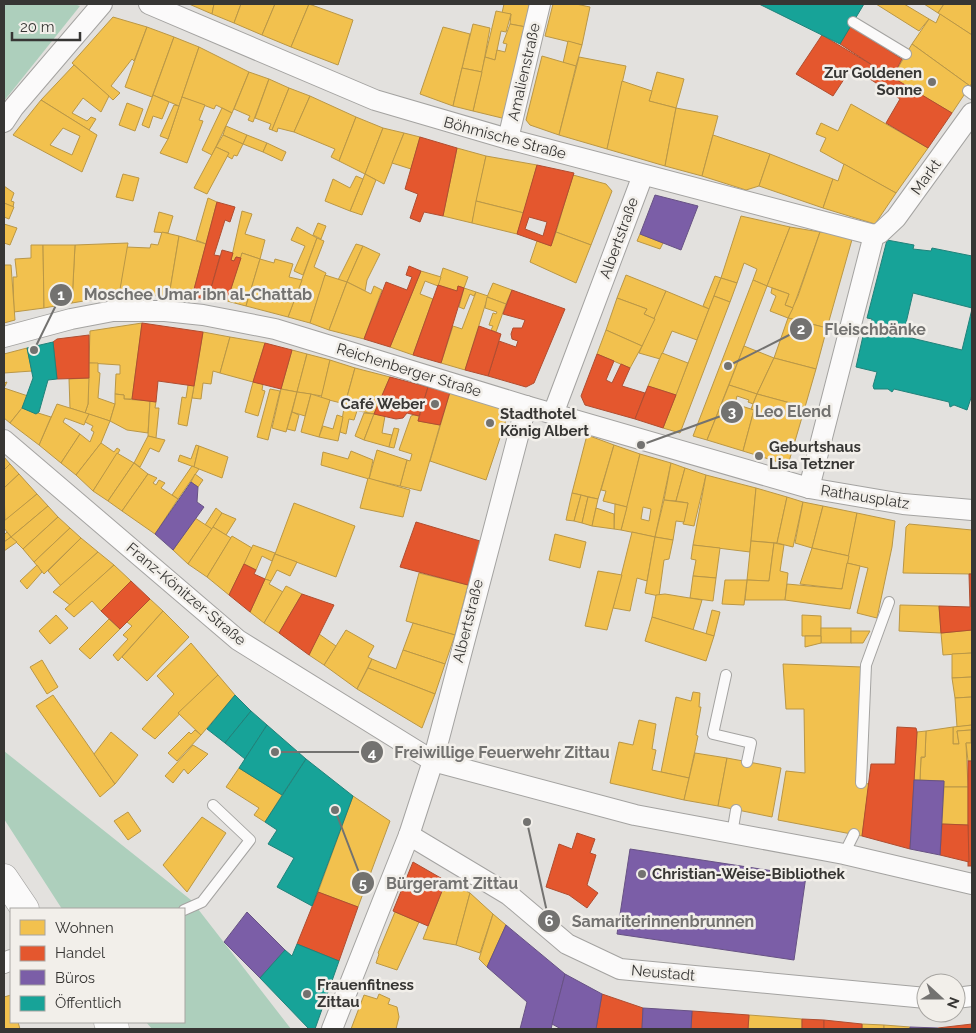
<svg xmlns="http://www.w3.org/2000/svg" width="976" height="1033" font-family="Raleway,sans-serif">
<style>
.green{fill:#adcfbc}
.homes{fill:#f2c14e;stroke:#ba9746;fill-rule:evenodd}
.shops{fill:#e4572e;stroke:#b04d30;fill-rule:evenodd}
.offices{fill:#7b5ea7;stroke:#675284}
.public{fill:#17a398;stroke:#21827a}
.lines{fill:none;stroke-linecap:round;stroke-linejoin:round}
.lane-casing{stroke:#a4a3a1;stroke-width:12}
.street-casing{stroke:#a4a3a1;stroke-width:22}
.primary-casing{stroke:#a4a3a1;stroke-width:29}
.lane{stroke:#fbfafa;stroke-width:10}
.street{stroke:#fbfafa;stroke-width:20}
.primary{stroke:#fbfafa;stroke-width:28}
.poi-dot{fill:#737270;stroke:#f2efea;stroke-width:2}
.labels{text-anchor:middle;stroke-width:5;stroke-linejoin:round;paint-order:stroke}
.street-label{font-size:15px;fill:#373634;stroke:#f2efea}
.poi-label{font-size:15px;font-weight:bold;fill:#373634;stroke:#f2efea;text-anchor:start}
.leader{fill:none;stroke:#737270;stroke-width:2}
.callout-dot{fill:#737270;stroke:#f2efea;stroke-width:2}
.mark-label{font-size:15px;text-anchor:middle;font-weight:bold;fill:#fff}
.callout-label{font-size:16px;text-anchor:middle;font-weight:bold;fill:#737270;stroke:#f2efea;stroke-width:5;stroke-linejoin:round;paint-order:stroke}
</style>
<rect width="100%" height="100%" fill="#e3e1de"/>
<!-- green -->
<g class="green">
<polygon points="4,4 74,4 80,6 4,101"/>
<polygon points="4,751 191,900 291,1029 152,1029 146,1022 184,1022 184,909 62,909 4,819"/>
</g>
<!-- homes -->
<g class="homes">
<polygon points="189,4 214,4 212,14"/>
<polygon points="214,4 241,4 234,23 212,14"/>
<polygon points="241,4 275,4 262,35 234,23"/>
<polygon points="275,4 309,4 291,47 262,35"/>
<polygon points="309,4 353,20 338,65 291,47"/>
<polygon points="504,4 529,4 526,27 510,24 511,14 502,13"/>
<polygon points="553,4 576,4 590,7 582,45 545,36"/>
<polygon points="876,4 904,4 929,19 919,31"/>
<polygon points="924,4 944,4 938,13"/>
<polygon points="944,4 972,4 972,35 938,13"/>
<polygon points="496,11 511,14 506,32 501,31 495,60 485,57"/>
<polygon points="940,14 972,35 972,83 970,86 912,44 929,19 936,23"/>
<polygon points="113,17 147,27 134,61 132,59 111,86 120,93 113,100 72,63"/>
<polygon points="473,24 490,28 482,72 462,68"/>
<polygon points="510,24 526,27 506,119 473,111 485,57 495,60 497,50 505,52 507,44 503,43"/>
<polygon points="147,27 174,37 152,97 125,87"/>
<polygon points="443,27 470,34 453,106 420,94"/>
<polygon points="174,37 199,47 179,106 153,95"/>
<polygon points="568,41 582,45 576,66 563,63"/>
<polygon points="912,44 970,86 952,113 892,78"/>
<polygon points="199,47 249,72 232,113 216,105 214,109 182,97"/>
<polygon points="542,56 576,66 559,135 530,125 526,120"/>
<polygon points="579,57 626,66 607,149 559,135"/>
<polygon points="74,65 109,96 101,112 83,98 72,113 87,121 91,117 96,119 89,130 41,100"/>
<polygon points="462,68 482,72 473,111 453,106"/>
<polygon points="249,72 269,79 253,122 248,120 250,116 234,109"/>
<polygon points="657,72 684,79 676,108 649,101"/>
<polygon points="269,79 289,88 272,130 269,129 271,124 255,118"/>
<polygon points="622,81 652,91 649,101 676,108 665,166 607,149"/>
<polygon points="289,88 310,96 294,132 278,128 277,132 272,130"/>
<polygon points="153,95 169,102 162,119 153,116 149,128 142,125"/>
<polygon points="310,96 356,117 339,161 331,157 335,149 294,132"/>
<polygon points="182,97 205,105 199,120 203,121 187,163 160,153 168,139"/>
<path d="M41 100 97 135 82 172 13 135ZM63 128 80 136 72 155 50 145Z"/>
<polygon points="127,103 143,109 135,131 119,125"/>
<polygon points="851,104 928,148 896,193 820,151 826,138 816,134 821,123 838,131"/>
<polygon points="174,105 179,106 168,139 160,136"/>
<polygon points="222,108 232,113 212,155 202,150"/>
<polygon points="676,108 718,116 702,176 665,166"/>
<polygon points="356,117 383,128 365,174 339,161"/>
<polygon points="226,126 247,135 243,144 223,135"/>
<polygon points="383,128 404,133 384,184 365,174"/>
<polygon points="404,133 420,137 411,169 392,163"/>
<polygon points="223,135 243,144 237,156 234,155 232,159 227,156 229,153 216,147"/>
<polygon points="247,135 267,143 263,152 243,144"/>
<polygon points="713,135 770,154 759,186 746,190 702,176"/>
<polygon points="267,143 286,152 282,161 263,152"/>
<polygon points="216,147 229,153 207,194 194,188"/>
<polygon points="457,148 486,156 472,223 443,216"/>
<polygon points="770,154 833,179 823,208 759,186"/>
<polygon points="486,156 537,165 524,213 476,201"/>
<polygon points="844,164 896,193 875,224 823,208 833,179 838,181"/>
<polygon points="123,174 139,178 133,201 116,197"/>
<polygon points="365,174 376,180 362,215 350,211"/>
<polygon points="573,175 606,184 612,191 591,245 556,232"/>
<polygon points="356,176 363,179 350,211 325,201 333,179 350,188"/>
<polygon points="4,186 14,193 11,201 14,202 13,207 4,203"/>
<polygon points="208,198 217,202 206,244 196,240"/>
<polygon points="476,201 524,213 517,234 472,223"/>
<polygon points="4,203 14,207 9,219 4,217"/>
<polygon points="242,211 252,214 245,234 265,240 260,259 242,253 241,258 236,257 234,261 231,260"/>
<polygon points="159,212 173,216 168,233 154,232"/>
<polygon points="741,216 790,227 767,286 753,280 757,269 744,263 737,283 721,278"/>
<polygon points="318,223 326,226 321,239 313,235"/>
<polygon points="4,224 17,228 10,245 4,243"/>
<polygon points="297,227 317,238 303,275 294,271 305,246 291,240"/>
<polygon points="790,227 820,232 793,308 785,305 789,294 767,286"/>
<polygon points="162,232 179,236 169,296 119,295 126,247 150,248 151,244 158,245"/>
<polygon points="556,232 591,245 576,283 530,262 537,241 551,246"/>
<polygon points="820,232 853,236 827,328 788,318 798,296"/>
<polygon points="640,234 663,243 660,249 637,241"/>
<polygon points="179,236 206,244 192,297 169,296"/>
<polygon points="317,238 324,241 314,267 326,273 310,323 288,317"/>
<polygon points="128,243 119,295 72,303 75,245"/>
<polygon points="356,244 363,246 347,282 338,280"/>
<polygon points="31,245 43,245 44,308 14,312 13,277 17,277 15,259 31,258"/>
<polygon points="43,245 75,245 72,303 44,308"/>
<polygon points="363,246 380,254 367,280 365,291 347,282"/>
<polygon points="242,253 260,259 246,306 227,301"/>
<polygon points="260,259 274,263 275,259 293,264 289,277 302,280 288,317 246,306"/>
<polygon points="4,265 11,265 15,320 4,323"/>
<polygon points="443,268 468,277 464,288 458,286 457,291 438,285"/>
<polygon points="421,271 441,277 438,286 425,281 420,294 433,299 413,355 390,347"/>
<polygon points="325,275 347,282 329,330 310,323"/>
<polygon points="626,275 666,291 655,319 644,314 647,309 617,298"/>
<polygon points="715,276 721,278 709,309 703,306"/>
<polygon points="721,278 737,283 730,302 714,296"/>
<polygon points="753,280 767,286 744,346 707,440 693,436"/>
<polygon points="347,282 371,294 374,286 382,290 364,339 329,330"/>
<polygon points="493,283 512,290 506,304 487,297"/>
<polygon points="464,288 476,292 474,296 470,294 464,309 459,307"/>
<polygon points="772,288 789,294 785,305 793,308 788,318 770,311 776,296 771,293"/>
<polygon points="666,291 709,309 697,340 672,331 660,359 639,353"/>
<polygon points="476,292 488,296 465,370 441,363 453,326 462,329"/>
<polygon points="714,296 730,302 680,433 663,428"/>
<polygon points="487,297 506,304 496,332 491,330 493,326 489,325 493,313 496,314 497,312 485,308"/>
<polygon points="617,298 647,309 644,314 655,319 642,346 606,330"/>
<polygon points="788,318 827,328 816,369 774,358"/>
<polygon points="142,323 132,399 124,399 124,395 115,394 116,374 120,374 120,365 89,363 90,331"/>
<polygon points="606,330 642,346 630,368 597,354"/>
<polygon points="203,332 230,337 220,373 213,371 211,384 203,383 201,399 192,398"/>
<polygon points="230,337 265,343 253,382 220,373"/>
<polygon points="744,346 774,358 757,394 729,385"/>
<polygon points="27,348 32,371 4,373 4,354"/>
<polygon points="292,350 307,354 297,392 281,389"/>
<polygon points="662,353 688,363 676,395 648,386"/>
<polygon points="307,354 330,360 322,396 297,392"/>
<polygon points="774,358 816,369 805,407 757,394"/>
<polygon points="330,360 355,368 345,404 321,398"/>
<polygon points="89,363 98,363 98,372 100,373 98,398 115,404 110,421 85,413 88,404"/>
<polygon points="355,368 390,377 374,414 344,408"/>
<polygon points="89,378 88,404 85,413 70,408 69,379"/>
<polygon points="7,382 4,388 28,396 22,408 10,423 4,418 4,383"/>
<polygon points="253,382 263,384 262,390 265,391 258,416 245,412"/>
<polygon points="188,385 194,386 187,426 178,424 182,397 186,398"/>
<polygon points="729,385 757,394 753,404 748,402 749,400 737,396 735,404 754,410 743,451 707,440"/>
<polygon points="270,389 280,391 268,440 257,437"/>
<polygon points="281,389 297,392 286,432 272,428"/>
<polygon points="297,392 311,394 305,416 292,412"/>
<polygon points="450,392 501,408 507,417 486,480 430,461"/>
<polygon points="115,394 124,395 124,399 150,401 148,433 127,430 110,421 115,404"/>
<polygon points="311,394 330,400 319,437 301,432"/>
<polygon points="757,394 805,407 788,465 743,451 754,410 751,409"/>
<polygon points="150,401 156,402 155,408 159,408 156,438 148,436"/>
<polygon points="57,404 89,414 84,425 65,418 63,422 80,434 61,463 39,445"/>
<polygon points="22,408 51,417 39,445 10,423"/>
<polygon points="344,408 357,411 354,420 349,419 346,434 340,432"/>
<polygon points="292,412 299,415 295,431 287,429"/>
<polygon points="364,413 374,414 364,440 355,436"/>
<polygon points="89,414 110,421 101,443 76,475 61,463 80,434 90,442 94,432 91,430 93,426 85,422"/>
<polygon points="374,414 385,416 382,433 392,435 389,447 364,440"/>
<polygon points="337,415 343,417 338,441 319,437 323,426 333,429"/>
<polygon points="414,415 419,416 418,421 440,425 421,491 400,486 407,460 410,461 412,454 399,450 411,416"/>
<polygon points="394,428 399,429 394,448 389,447"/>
<polygon points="587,435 614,445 598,499 572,493"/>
<polygon points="148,436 165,440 159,452 150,448 140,467 134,463"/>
<polygon points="101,443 114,452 117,448 120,450 93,491 76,475"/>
<polygon points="196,445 199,446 194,467 178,461 180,455 191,459"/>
<polygon points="614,445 640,454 627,507 603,501 606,491 601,490"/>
<polygon points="199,446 228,457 222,478 194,467"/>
<polygon points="377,450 407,460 400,486 369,479"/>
<polygon points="351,451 373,460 369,479 321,465 323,452 348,459"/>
<polygon points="117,453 134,463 108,501 93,491"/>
<path d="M640 454 671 463 655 537 621 530ZM643 507 651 509 649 521 641 519Z"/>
<polygon points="4,457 10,464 4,470"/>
<polygon points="134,463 148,474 122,511 108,501"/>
<polygon points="671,463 685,468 676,501 664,500"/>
<polygon points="10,464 19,474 4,488 4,470"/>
<polygon points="192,466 199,469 178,499 172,495"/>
<polygon points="685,468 706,475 694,526 683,524 688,503 676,501"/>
<polygon points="19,474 37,494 5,521 4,488"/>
<polygon points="148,474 157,478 153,483 156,485 159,480 165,483 161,488 178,499 155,534 122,511"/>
<polygon points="195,474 203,480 198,487 191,482"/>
<polygon points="706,475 756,488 750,552 693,545"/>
<polygon points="368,478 410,490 403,517 360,508"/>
<polygon points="756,488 787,497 777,543 751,541"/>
<polygon points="572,493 581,495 574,521 566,520"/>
<polygon points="37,494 48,506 11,537 4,528 4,521"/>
<polygon points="581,495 588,497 582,523 574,521"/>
<polygon points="588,497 598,499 592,526 582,523"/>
<polygon points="787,497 803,502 793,547 777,543"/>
<polygon points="664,500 688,503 684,522 676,521 673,540 655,537"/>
<polygon points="803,502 823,506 812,548 795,543"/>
<polygon points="294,503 355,526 336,577 275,554"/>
<polygon points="615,504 627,507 621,530 614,529"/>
<polygon points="48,506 58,517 23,549 11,537"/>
<polygon points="823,506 857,513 849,556 812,548"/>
<polygon points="216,508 222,513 212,529 205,525"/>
<polygon points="596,508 614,514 614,529 592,526"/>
<polygon points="222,513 236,519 226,535 213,527"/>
<polygon points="857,513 895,521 892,547 877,618 857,613 868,568 847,563"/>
<polygon points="58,517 70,528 34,562 23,549"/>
<polygon points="195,518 212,529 188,564 173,550"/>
<polygon points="909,524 972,530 972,574 903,573 906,527"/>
<polygon points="213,527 231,538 207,577 188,564"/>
<polygon points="70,528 81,538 44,574 34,562"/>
<polygon points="7,532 11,537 4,542 4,535"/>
<polygon points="632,532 655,537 647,581 637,578 630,611 613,608"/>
<polygon points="555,534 586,542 580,568 549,560"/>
<polygon points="232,536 252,548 229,595 207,577"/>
<polygon points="11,537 17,542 4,551 4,542"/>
<polygon points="655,537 673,540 669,559 664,560 659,596 645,593"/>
<polygon points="81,538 98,552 61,586 48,571"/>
<polygon points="751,541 774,543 769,581 747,580"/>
<polygon points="774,543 784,545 780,571 788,573 785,600 745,600 747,580 769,581"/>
<polygon points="253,545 275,553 272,561 262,556 256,570 244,564"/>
<polygon points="693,545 720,548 716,578 693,576 696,560 691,559"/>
<polygon points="812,548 849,556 842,589 800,584"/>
<polygon points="98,552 114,565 70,605 53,592"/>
<polygon points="275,554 297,562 290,576 277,570 271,581 265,579"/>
<polygon points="847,563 860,566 850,609 785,600 787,584 842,589"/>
<polygon points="37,565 42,572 27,589 20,581"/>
<polygon points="114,565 131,581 101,611 92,601 74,617 65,609"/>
<polygon points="598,571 622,575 607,630 585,626"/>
<polygon points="419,573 468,585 455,635 406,621"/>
<polygon points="693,576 716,578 713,601 690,598"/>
<polygon points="265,579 271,581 269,584 283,592 264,623 250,612"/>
<polygon points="725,580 747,580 744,605 722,604"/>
<polygon points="286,586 302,594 279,633 264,623"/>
<polygon points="665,594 702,600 693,630 652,617 656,595"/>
<polygon points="150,599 163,611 118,661 113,655 128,639 123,635 132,626 127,622"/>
<polygon points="900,605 939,606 941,633 899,631"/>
<polygon points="712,610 720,612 714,636 706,634"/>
<polygon points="163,611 189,637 147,681 122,657"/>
<polygon points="56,615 68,628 50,644 39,631"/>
<polygon points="802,615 821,616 821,636 802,636"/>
<polygon points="652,617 714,636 706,661 645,641"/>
<polygon points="109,619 120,629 90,659 79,649"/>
<polygon points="413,623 455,635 445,664 403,650"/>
<rect x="821" y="628" width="30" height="15"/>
<polygon points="346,630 374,646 368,657 372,659 357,689 324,665"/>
<polygon points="972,630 972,653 943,655 941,633"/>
<polygon points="851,631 870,631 863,643 851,643"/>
<polygon points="319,634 336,646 324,665 309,655"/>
<polygon points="805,636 821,636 821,643 805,647"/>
<polygon points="191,643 218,675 155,739 142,729 174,694 157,676"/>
<polygon points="403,650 445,664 435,694 368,668 372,659 396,669"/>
<polygon points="972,653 972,677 952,678 952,654"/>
<polygon points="42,660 58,687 47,694 30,667"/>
<polygon points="783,664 862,667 856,782 869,784 862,836 778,820 786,771 805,773 804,709 786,709"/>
<polygon points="368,668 435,694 422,728 357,689"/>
<polygon points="218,675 235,695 201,735 178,713"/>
<polygon points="972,677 972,697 955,698 952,678"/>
<polygon points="693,692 700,693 699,707 701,707 696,735 698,736 696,746 689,778 661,772 676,697 691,701"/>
<polygon points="53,695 115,784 100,797 36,706"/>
<polygon points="972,697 972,725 957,727 955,698"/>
<polygon points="639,720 656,724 652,749 656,750 652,770 689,778 684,800 610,783 619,742 633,745"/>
<polygon points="972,725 972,743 971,730 957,731 959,744 953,744 953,727"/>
<polygon points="953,727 953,744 959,744 957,731 971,730 971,743 966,743 968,787 944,787 944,781 920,780 921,758 925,757 926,731"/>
<polygon points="195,730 201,735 177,761 168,753 189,732 191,734"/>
<polygon points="926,731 925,757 921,757 920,780 914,780 917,732"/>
<polygon points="111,732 138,755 115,784 94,754"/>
<polygon points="966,743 972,743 972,761 968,761"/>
<polygon points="193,745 208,754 188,774 184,769 173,783 165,776"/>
<polygon points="695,753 727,758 718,806 684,800"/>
<polygon points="727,758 781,768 772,817 718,806"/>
<polygon points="239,768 282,795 265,822 254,815 259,808 226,787"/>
<polygon points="944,787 968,787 968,825 942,824"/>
<polygon points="353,796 390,821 358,907 318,892"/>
<polygon points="128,812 141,831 128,840 114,821"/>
<polygon points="202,817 226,833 187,892 163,865"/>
<polygon points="446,881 470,893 456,945 423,939"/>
<polygon points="470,893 493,914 480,953 456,945"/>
<polygon points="395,912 419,922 397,970 376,963 379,954 378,953"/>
<polygon points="493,914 506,925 487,967 479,959"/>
<polygon points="379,994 390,999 388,1004 397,1007 399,1017 396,1029 351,1029 364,995 377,999"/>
<polygon points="11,995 11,1022 18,1022 20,1029 4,1029 4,997"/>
<polygon points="749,1015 802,1019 802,1029 748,1029"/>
<polygon points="862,1024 884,1025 884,1029 862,1029"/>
<polygon points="884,1025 910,1027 910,1029 884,1029"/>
</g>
<!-- shops -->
<g class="shops">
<polygon points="850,26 902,59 892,78 840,44"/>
<polygon points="822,35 952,113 928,148 886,123 900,99 852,67 833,96 796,74"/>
<polygon points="420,137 457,148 443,216 424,212 420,222 410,218 418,194 405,189"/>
<path d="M537 165 574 173 551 246 517 234ZM529 217 547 222 543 236 525 229Z"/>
<polygon points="217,202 235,207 230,222 225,220 214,255 220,256 208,299 192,297"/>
<polygon points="222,250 233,253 231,260 234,261 236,257 241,258 227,301 208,299"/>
<polygon points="409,266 421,271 390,347 364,339 386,282 407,290 412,277 406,275"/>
<polygon points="438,285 457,291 458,286 464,288 441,363 413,355"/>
<polygon points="512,290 565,309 534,383 526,387 488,376 499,341 516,347 518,341 512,339 511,334 513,328 522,328 525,320 503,314"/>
<polygon points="142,323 203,332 194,386 158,381 156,402 132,399"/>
<polygon points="479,326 501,334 488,376 465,370"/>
<polygon points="89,335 89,378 57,379 53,342 57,339"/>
<polygon points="265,343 292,350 281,389 253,382"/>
<polygon points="597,354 614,361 606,380 612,383 621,364 630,368 622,386 645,393 635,419 585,405 581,396"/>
<polygon points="390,377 428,387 419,416 407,413 403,418 396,419 374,414"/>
<polygon points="648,386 676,395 663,428 635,419"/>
<polygon points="428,387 450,392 440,425 418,421"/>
<polygon points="416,522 480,541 468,585 400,567"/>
<polygon points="244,564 256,570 254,574 265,579 250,612 229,595"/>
<polygon points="969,574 972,574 972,630 941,633 939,606 970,607"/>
<polygon points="131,581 150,599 120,629 101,611"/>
<polygon points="302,594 334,605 309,655 279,633"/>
<polygon points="897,727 916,728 917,732 910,849 862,836 871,764 895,764"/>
<rect x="968" y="761" width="4" height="105"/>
<polygon points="942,824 968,825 969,862 940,855"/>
<polygon points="577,833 595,839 590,853 596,855 587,885 598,893 587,908 569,895 546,887 559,844 572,849"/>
<polygon points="413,862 446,881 428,926 393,911"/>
<polygon points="318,892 358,907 339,961 297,944"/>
<polygon points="602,994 643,1008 642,1029 596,1029"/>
<polygon points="692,1011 749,1015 748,1029 691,1029"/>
<polygon points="802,1019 824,1020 824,1029 802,1029"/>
<polygon points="824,1020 862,1024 862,1029 824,1029"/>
<polygon points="972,1024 972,1029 938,1029 938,1028"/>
</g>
<!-- offices -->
<g class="offices">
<polygon points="655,195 698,206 681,250 640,234"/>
<polygon points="191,482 198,487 197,502 204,507 173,550 155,534"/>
<polygon points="914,780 944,781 940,855 910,849"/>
<polygon points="630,849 806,876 794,960 617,934"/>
<polygon points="247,912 285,950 260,978 224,942"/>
<polygon points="506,925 565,974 551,1029 520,1029 527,1002 487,967"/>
<polygon points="565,974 602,994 596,1029 561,1029 552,1024"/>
<polygon points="643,1008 692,1011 691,1029 642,1029"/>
<polygon points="910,1027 938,1028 938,1029 910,1029"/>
</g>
<!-- public -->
<g class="public">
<polygon points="759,4 864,4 840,44"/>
<polygon points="887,240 914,245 913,249 931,251 932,248 972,256 972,308 913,293 903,336 962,350 972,309 972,395 967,410 954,405 950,407 949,402 894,389 892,392 888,389 874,389 873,386 877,372 856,367 863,336 868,338 872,319 867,318"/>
<polygon points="53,342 57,379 48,380 39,412 36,414 22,408 33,378 27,348"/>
<polygon points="235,695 251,711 225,743 207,729"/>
<polygon points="251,711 267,725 245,759 225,743"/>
<polygon points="267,725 306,759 282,795 239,768"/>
<polygon points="306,759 353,796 312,906 277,887 294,858 268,844 277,830 265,822"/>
<polygon points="297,944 339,961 315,1029 309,1029 260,978 285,950 292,956"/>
</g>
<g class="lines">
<!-- lane casing -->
<g class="lane-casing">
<g id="lane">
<polyline points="853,22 906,54"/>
<polyline points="968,91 972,94"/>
<polyline points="726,675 713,734 751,743 747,762"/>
<polyline points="861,783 866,665 889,602"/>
<polyline points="732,834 736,810"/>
<polyline points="844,854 854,834"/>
<polyline points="184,910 202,902 250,840 213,805"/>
</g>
</g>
<!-- street casing -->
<g class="street-casing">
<g id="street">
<polyline points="149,4 375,100 508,139 874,235"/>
<polyline points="4,122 14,107 102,4"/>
<polyline points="508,139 540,4"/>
<polyline points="874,235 880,233 896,218 972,113"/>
<polyline points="4,337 71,319 113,311 165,311 203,315 275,329 526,406 809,488 903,504 972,510"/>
<polyline points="553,414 643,175"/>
<polyline points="4,440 238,640 433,761 635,815 844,854 972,884"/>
<polyline points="809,488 874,235"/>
<polyline points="409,835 509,895 567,944 620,969 926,998"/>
<polyline points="4,963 11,960"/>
<polyline points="956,998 972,996"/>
<polyline points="332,1029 409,835 433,761 526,406"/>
</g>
</g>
<!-- primary casing -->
<g class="primary-casing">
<g id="primary">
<polyline points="4,878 25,909"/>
<polyline points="108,1022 115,1029"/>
</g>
</g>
<!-- lane -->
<use href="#lane" class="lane"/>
<!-- street -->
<use href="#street" class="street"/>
<!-- primary -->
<use href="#primary" class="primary"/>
</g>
<!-- markers -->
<g class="poi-dot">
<circle cx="932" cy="82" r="5"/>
<circle cx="435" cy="404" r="5"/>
<circle cx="490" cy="423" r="5"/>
<circle cx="759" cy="456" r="5"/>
<circle cx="642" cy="874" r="5"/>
<circle cx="307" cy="994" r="5"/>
</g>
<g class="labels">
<!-- street labels -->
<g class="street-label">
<text transform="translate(524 72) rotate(-77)" y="5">Amalienstraße</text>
<text transform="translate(505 138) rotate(15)" y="5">Böhmische Straße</text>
<text transform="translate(926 177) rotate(-54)" y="5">Markt</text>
<text transform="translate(619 238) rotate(-70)" y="5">Albertstraße</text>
<text transform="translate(409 370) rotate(17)" y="5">Reichenberger Straße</text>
<text transform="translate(865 497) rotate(9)" y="5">Rathausplatz</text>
<text transform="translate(186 594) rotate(40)" y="5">Franz-Könitzer-Straße</text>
<text transform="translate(468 621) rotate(-76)" y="5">Albertstraße</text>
<text transform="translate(663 973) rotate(5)" y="5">Neustadt</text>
</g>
<!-- poi labels -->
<g class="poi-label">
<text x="922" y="78" text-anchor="end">Zur Goldenen<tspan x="922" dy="17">Sonne</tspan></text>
<text x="425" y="409" text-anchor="end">Café Weber</text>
<text x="500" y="419">Stadthotel<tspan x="500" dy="17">König Albert</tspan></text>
<text x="769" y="452">Geburtshaus<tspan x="769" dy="17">Lisa Tetzner</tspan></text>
<text x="652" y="879">Christian-Weise-Bibliothek</text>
<text x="317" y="990">Frauenfitness<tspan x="317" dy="17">Zittau</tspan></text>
</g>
</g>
<!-- callouts -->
<path class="leader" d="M34 350L61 295M728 366L801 329M641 445L732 412M275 752L372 752M335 810L363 883M527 822L549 921"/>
<g class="callout-dot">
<circle cx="34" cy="350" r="5"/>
<circle cx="728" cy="366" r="5"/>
<circle cx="641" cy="445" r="5"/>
<circle cx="275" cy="752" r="5"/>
<circle cx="335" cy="810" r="5"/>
<circle cx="527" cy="822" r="5"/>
<circle cx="61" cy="295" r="12"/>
<circle cx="801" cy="329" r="12"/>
<circle cx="732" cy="412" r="12"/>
<circle cx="372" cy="752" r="12"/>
<circle cx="363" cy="883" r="12"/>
<circle cx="549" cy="921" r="12"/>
</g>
<g class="mark-label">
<text x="61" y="300">1</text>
<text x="801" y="334">2</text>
<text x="732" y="417">3</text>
<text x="372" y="758">4</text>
<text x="363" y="889">5</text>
<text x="549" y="926">6</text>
</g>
<g class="callout-label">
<text x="198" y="300">Moschee Umar ibn al-Chattab</text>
<text x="875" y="335">Fleischbänke</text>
<text x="793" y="417">Leo Elend</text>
<text x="502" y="758">Freiwillige Feuerwehr Zittau</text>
<text x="452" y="889">Bürgeramt Zittau</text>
<text x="663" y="927">Samariterinnenbrunnen</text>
</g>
<!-- border -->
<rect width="976" height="1033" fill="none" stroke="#373634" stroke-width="10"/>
<!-- legend -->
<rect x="10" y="908" width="175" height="115" fill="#f2efea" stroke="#a7a5a1"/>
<rect x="20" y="920" width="25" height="15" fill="#f2c14e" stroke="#a7a5a1"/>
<text x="55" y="933" font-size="15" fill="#373634">Wohnen</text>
<rect x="20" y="946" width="25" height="15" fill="#e4572e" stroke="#a7a5a1"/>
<text x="55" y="958" font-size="15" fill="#373634">Handel</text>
<rect x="20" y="970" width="25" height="15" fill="#7b5ea7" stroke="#a7a5a1"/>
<text x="55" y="983" font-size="15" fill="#373634">Büros</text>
<rect x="20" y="996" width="25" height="15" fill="#17a398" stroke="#a7a5a1"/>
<text x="55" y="1008" font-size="15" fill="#373634">Öffentlich</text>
<!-- north arrow -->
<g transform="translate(941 998) rotate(111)"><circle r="24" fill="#f2efea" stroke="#a7a5a1"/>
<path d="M0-4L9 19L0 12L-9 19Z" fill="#737270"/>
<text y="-8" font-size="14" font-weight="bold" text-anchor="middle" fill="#373634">N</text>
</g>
<!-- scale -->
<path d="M12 32v8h68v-8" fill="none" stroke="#373634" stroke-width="2.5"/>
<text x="20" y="32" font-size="15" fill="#373634" stroke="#f2efea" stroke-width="4" paint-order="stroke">20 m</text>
</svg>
